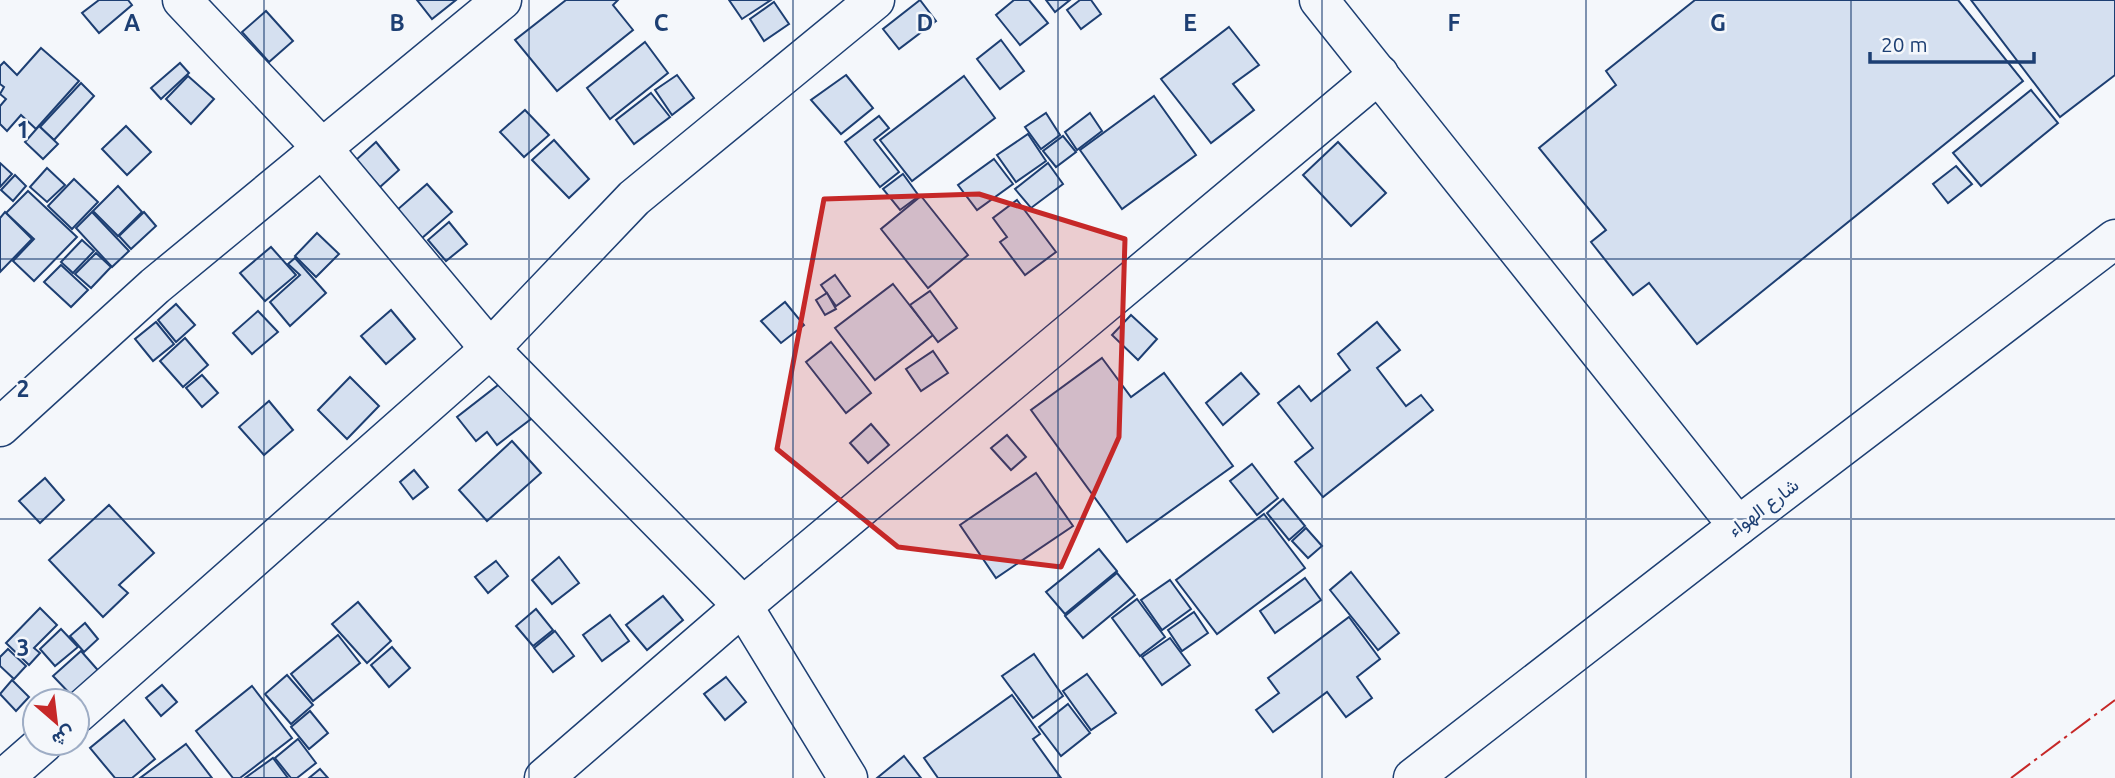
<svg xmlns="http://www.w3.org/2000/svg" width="2115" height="778" font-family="Ubuntu,Vazirmatn,sans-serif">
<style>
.building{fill:#d5e0f0;stroke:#1d3f73;stroke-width:2}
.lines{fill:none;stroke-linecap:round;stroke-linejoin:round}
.minor-casing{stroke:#1d3f73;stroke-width:41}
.tertiary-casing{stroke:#1d3f73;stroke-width:41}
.minor{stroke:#f4f7fb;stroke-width:38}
.tertiary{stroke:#f4f7fb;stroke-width:38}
.power{stroke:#c62828;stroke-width:2;stroke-dasharray:24 5 3.5 5;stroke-linecap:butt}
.marked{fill:#c62828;fill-opacity:0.2;stroke:#c62828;stroke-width:5;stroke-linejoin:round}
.grid{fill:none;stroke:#1d3f73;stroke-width:2;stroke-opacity:0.55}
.labels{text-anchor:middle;stroke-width:5;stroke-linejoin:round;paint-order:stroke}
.street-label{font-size:19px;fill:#1d3f73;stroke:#f4f7fb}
.grid-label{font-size:23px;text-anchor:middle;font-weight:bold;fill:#1d3f73;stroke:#f4f7fb;stroke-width:5;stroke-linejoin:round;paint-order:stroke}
</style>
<rect width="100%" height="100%" fill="#f4f7fb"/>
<!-- building -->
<g class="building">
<polygon points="99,0 128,0 132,5 99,33 82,13"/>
<polygon points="417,0 456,0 432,19"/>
<polygon points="566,0 618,0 613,5 633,30 557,91 515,40"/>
<polygon points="729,0 771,0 742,19"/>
<polygon points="920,0 936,21 899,49 883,29"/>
<polygon points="1014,0 1029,0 1048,23 1020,45 996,15"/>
<polygon points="1046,0 1070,0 1055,12"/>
<polygon points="1080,0 1091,0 1101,14 1081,29 1067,10"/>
<polygon points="1695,0 1958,0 2023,81 1697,344 1649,283 1633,295 1591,242 1606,230 1539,148 1616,85 1606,71"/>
<polygon points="1971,0 2115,0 2115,75 2060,117"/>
<polygon points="774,2 789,24 764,41 750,19"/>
<polygon points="266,11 293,41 269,62 242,32"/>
<polygon points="1229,27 1259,65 1233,84 1254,110 1211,143 1161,79"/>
<polygon points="1001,40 1024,71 1000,89 977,59"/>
<polygon points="645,42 668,73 610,119 587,88"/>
<polygon points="41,48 79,81 36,129 21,115 7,131 0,124 0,106 6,99 0,94 4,87 0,84 0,66 4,62 17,75"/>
<polygon points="180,63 189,73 161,99 151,88"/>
<polygon points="677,75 694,98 672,115 655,90"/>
<polygon points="846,75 873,108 841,134 811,100"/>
<polygon points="188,76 214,99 191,124 166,99"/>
<polygon points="964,76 995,118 912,181 880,140"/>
<polygon points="81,83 94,96 54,140 40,127"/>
<polygon points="2031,90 2058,123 1981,186 1953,153"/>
<polygon points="651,93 670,117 634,144 616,120"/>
<polygon points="1154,96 1196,155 1122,209 1080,150"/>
<polygon points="525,110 549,135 524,157 500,132"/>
<polygon points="1046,113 1060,135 1041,149 1025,127"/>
<polygon points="1090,113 1102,131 1077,150 1065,132"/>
<polygon points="879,116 889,128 874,140 899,172 880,187 845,142"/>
<polygon points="39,126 58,144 43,159 25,142"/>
<polygon points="126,126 151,152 127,175 102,149"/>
<polygon points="1028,134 1046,161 1016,182 997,155"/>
<polygon points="1063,136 1076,152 1056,167 1043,151"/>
<polygon points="554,140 589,179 569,198 532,160"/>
<polygon points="376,142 399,170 380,187 356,160"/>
<polygon points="1338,142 1386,193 1351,226 1303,175"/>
<polygon points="994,159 1013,184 977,210 958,185"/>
<polygon points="0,163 12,174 0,187"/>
<polygon points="1048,163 1063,184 1031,208 1015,189"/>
<polygon points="1956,166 1972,184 1948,203 1933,184"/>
<polygon points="47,168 65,185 47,202 30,187"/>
<polygon points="903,174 919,196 900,210 883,189"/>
<polygon points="15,175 26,186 13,201 1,190"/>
<polygon points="74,179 98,202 72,229 48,206"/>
<polygon points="427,184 452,212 422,238 397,210"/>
<polygon points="118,186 142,212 118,236 93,211"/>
<polygon points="28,191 77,237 34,281 13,261 34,239 6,213"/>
<polygon points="921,196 968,255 928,288 881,229"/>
<polygon points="1017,200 1056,252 1025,275 1000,242 1007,237 993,218"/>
<polygon points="5,212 32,239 0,272 0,218"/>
<polygon points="92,212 129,251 112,267 76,228"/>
<polygon points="144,212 156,226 131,249 119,236"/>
<polygon points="449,222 467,244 446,261 428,240"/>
<polygon points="317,233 339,254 316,277 295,256"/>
<polygon points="82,240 94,251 73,273 61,262"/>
<polygon points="271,247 296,275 265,301 240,273"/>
<polygon points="96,253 111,267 91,288 75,274"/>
<polygon points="295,258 326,293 290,326 270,302 300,275 288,264"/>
<polygon points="61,265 88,290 71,307 44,282"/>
<polygon points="835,275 850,296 836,306 821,285"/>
<polygon points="893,284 933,335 875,380 835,328"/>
<polygon points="930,291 957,328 938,342 910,305"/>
<polygon points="827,293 836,309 825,315 816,300"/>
<polygon points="785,302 804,325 781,343 761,321"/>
<polygon points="176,304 195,325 176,342 158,320"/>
<polygon points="391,310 415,339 386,364 361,336"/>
<polygon points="258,311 278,332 252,354 233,333"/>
<polygon points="1131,315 1157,339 1138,360 1112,335"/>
<polygon points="156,322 174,344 153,361 135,339"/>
<polygon points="1377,322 1400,350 1377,368 1406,406 1421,395 1433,410 1323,497 1295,462 1313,448 1278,403 1299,386 1311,401 1350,370 1338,354"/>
<polygon points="185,338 208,365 183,387 160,361"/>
<polygon points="831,342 871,393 846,413 806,362"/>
<polygon points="933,351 948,373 921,391 906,369"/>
<polygon points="1102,358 1131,397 1164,373 1233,466 1127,542 1031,410"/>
<polygon points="1241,373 1259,394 1223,425 1206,403"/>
<polygon points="202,375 218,393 202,407 186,388"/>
<polygon points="350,377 379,406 347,439 318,410"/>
<polygon points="502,382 531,419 497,445 487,432 476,441 457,417"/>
<polygon points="269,401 293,430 264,455 239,427"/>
<polygon points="871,424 889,445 868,463 850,443"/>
<polygon points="1007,435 1026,457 1011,470 991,448"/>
<polygon points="512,441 541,473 487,521 459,490"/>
<polygon points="1252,464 1278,498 1257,515 1230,481"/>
<polygon points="414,470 428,487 413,499 400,482"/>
<polygon points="1036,473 1073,526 996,578 960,525"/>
<polygon points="45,478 64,500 40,523 19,501"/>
<polygon points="1283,499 1305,526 1289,540 1267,513"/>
<polygon points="109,505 154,553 119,585 128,593 103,617 49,560"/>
<polygon points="1264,514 1305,568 1217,634 1176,580"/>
<polygon points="1306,528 1322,546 1308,558 1292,541"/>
<polygon points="1099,549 1117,571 1065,614 1046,592"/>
<polygon points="559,557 579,583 552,604 532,580"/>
<polygon points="496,561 508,576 488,593 475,577"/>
<polygon points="1351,572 1399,633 1378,650 1330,590"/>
<polygon points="1117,573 1135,595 1083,638 1065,616"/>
<polygon points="1305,578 1321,600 1275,633 1260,611"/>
<polygon points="1170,580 1191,609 1162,630 1141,600"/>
<polygon points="663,596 683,620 647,650 626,625"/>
<polygon points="1137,599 1165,637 1140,656 1112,618"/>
<polygon points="358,602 391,641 367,663 332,624"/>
<polygon points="40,608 57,625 34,648 40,653 29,665 6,643"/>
<polygon points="536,609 553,630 533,646 516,626"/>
<polygon points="1194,612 1208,633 1182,651 1168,630"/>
<polygon points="610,615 629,641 602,661 583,635"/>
<polygon points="1349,617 1380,659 1357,677 1372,698 1346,717 1327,692 1273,732 1256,710 1279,693 1268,678"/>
<polygon points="85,623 98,639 84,652 70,636"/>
<polygon points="61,629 78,647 55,666 40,649"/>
<polygon points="555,631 574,656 553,672 534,648"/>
<polygon points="338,635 360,663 313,701 291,674"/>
<polygon points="1170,638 1190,665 1162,685 1142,657"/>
<polygon points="392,647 410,668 389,687 371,665"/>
<polygon points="8,649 26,666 14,679 0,666 0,657"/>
<polygon points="81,651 103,676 76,700 53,676"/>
<polygon points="1034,654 1063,696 1033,718 1002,676"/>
<polygon points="1087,674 1116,713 1091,730 1063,691"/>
<polygon points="287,675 313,705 291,724 265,694"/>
<polygon points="726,677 746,702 725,720 704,694"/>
<polygon points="12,680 29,697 16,711 0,694"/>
<polygon points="162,685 177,702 161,716 146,698"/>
<polygon points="252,686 292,738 240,778 233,778 196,731"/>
<polygon points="1012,695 1040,734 1033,739 1061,778 938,778 924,758"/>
<polygon points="1068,704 1090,733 1061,756 1039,727"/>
<polygon points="310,711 328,733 309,749 291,727"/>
<polygon points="124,720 155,759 132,778 115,778 90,748"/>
<polygon points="298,739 316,763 297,778 291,778 275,758"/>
<polygon points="186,744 212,778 140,778"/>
<polygon points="904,756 921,778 877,778"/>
<polygon points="273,758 288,778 245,778"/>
<polygon points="320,769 328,778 309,778"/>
</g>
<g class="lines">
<!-- minor casing -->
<g class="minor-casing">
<g id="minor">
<polyline points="182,0 322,148 490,349 743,606 848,778"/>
<polyline points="1319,0 1738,526"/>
<polyline points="0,427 155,286 502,0"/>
<polyline points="77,714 490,349 634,198 875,0"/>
<polyline points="4,778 44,743"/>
<polyline points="544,778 743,606 1379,74"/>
</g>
</g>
<!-- tertiary casing -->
<g class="tertiary-casing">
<polyline id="tertiary" points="1413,778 1738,526 2115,239"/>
</g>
<!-- minor -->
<use href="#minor" class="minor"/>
<!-- tertiary -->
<use href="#tertiary" class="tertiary"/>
<!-- power -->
<polyline class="power" points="2011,778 2115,700"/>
</g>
<!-- marked area -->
<path class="marked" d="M979 194 1125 239 1119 437 1061 567 898 547 777 449 824 199Z"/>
<!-- grid -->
<path class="grid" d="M264 0V778M529 0V778M793 0V778M1058 0V778M1322 0V778M1586 0V778M1851 0V778M0 259H2115M0 519H2115"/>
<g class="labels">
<!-- street labels -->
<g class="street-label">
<text transform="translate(1763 507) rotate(-37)" y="7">شارع الهواء</text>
</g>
</g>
<g class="grid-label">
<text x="132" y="31">A</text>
<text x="397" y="31">B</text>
<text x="661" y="31">C</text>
<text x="925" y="31">D</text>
<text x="1190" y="31">E</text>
<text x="1454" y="31">F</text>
<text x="1718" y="31">G</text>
<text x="23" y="138">1</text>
<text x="23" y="397">2</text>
<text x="23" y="656">3</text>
</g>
<!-- north arrow -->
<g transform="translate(56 722) rotate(152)"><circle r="33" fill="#f4f7fb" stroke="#9eadc5" stroke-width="2"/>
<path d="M0-5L12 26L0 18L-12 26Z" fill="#c62828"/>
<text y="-10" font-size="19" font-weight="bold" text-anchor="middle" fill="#1d3f73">ش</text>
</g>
<!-- scale -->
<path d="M1870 52v10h164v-10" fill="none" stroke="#1d3f73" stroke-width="3.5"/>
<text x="1881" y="52" font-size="21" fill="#1d3f73" stroke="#f4f7fb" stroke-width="5" paint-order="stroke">20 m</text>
</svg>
